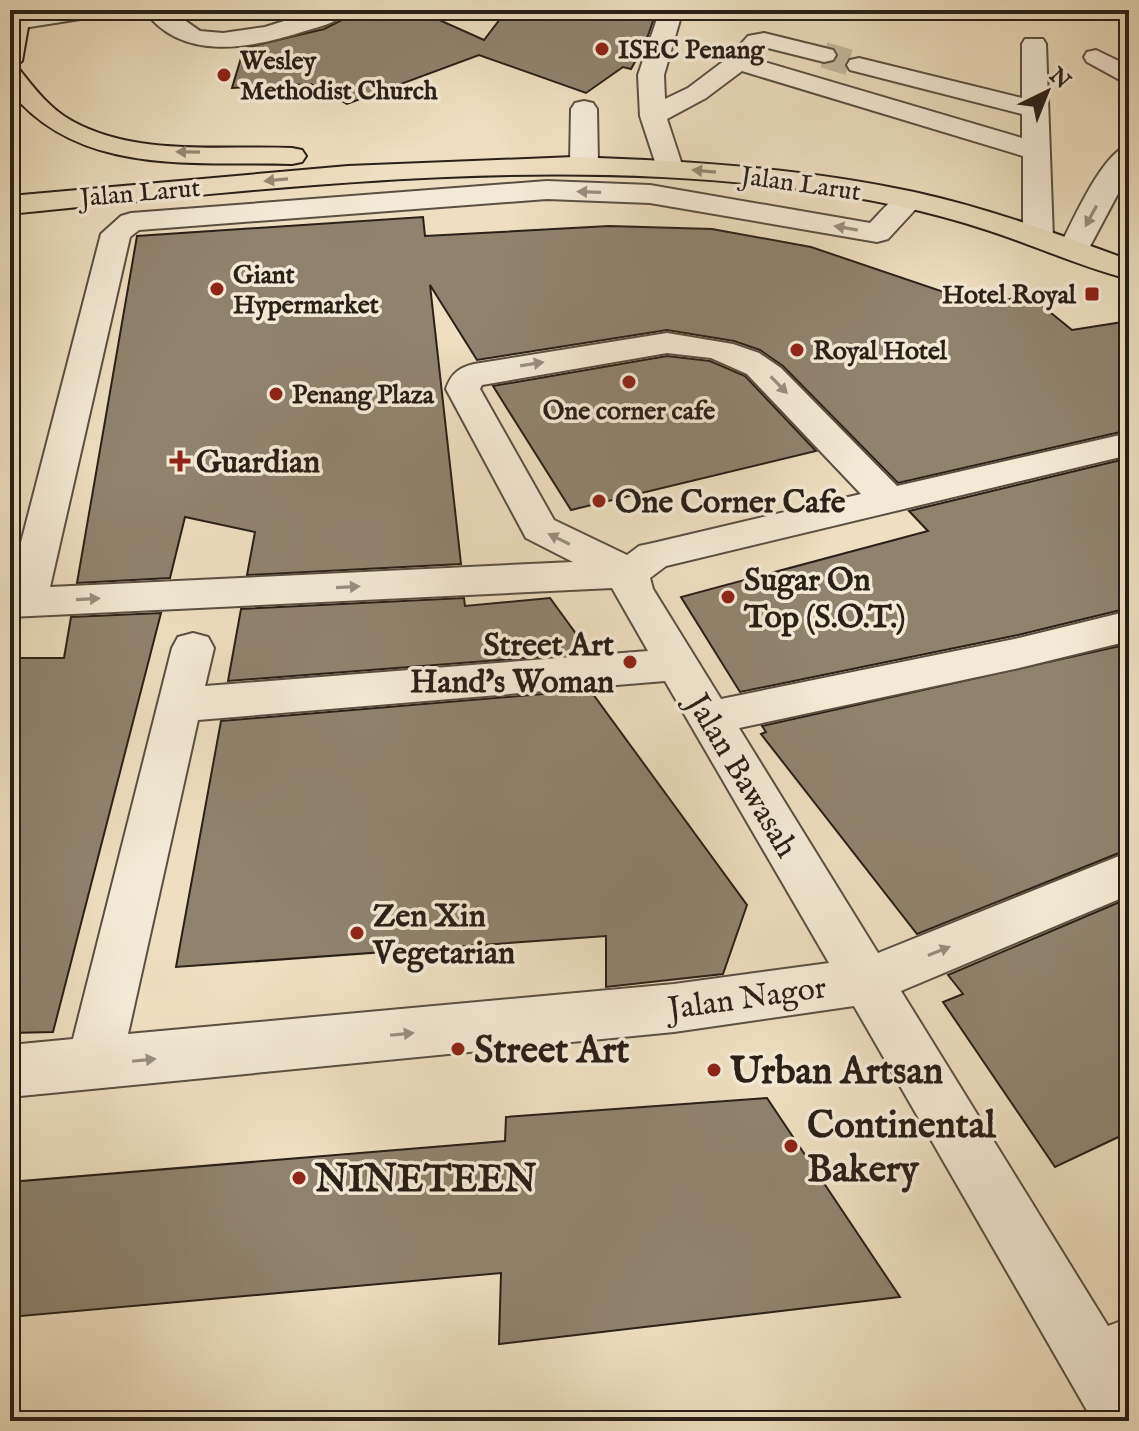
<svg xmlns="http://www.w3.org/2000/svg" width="1139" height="1431" font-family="'IM FELL English',serif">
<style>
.building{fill:#8f836e;stroke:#292017;stroke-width:2}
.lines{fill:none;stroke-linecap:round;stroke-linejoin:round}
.minor-tunnel{stroke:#c6b99d;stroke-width:26;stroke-dasharray:26 13;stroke-linecap:butt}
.minor-casing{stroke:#5a5041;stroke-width:4}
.major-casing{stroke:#292017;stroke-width:4}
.minor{fill:#f3ead5;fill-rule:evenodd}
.major{fill:#eddfbf;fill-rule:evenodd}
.oneway{fill:#958973}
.oneway2{fill:#988f80}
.poi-dot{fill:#8f2418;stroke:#f3ead5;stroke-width:3}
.labels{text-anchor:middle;stroke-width:7;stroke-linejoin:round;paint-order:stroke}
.far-poi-label{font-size:26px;font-weight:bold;fill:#292017;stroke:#f3ead5;text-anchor:start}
.far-street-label{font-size:26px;fill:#292017;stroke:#f3ead5}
.poi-label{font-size:32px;font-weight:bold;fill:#292017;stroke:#f3ead5;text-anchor:start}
.street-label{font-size:32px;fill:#292017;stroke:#f3ead5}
.near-poi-label{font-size:38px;font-weight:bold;fill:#292017;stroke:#f3ead5;text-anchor:start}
</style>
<rect width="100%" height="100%" fill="#eddfbf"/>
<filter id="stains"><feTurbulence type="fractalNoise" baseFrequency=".0025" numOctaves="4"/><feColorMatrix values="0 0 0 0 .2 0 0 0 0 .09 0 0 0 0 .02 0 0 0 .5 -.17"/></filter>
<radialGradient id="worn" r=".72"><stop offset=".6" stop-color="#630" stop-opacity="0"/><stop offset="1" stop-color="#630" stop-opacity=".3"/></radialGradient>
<!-- building -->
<g class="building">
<polygon points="353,10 373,10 385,16 405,10 417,10 484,40 507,10 657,10 645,44 631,69 623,67 586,93 479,55 347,104 311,84 232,88 244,48 324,29 342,20"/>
<polygon points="423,217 425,236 609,226 712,229 811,247 982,305 1029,295 1072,330 1129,321 1129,430 898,483 783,366 760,350 734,341 667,330 477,360 430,285 461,564 247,575 255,532 185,517 170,578 77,583 137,236"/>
<polygon points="667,356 710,361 745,376 816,451 571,510 493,386"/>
<polygon points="1129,458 1129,608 1018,635 740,692 681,597 928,531 909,511"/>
<polygon points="464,598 465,606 550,598 590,653 228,681 241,609"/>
<polygon points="161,613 53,1032 10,1033 10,658 64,658 71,617"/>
<polygon points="1129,644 1129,849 917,934 761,734 766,732 762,726"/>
<polygon points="590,690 747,905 723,974 606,987 606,936 176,967 221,721"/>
<polygon points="1129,898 1129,1132 1055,1167 943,1002 963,994 948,975"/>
<polygon points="767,1098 900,1297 499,1344 501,1273 10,1317 10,1182 505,1141 506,1117"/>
</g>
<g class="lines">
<!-- minor-tunnel -->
<polyline class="minor-tunnel" points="824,55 859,65"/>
<!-- minor casing -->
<g class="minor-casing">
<g id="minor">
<polygon points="48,10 105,10 101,15 93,17 17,29 10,27 10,17"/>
<path d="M144 10H170L200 31 223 33 265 27 319 10H349C340 22 319 27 305 31 252 48 182 63 144 10Z"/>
<polygon points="660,10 680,10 682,13 664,75 665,99 688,88 729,57 748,36 764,33 833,50 836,55 833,60 824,62 764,47 754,59 1022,138 1022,114 850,70 847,65 850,60 859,58 1022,98 1022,44 1025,39 1043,39 1046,44 1053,238 1049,244 1038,247 1027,244 1023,238 1023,156 742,71 706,98 667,119 683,168 679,174 669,176 659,174 640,116 638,75"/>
<polygon points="1096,50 1129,66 1129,85 1087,62 1084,57 1087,52"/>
<polygon points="584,101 593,103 597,109 598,164 594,170 584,172 574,170 570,164 571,109 575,103"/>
<path d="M1129 145V173L1088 250 1084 256 1073 259 1062 256 1058 250C1071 225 1102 152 1129 145Z"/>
<path d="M547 181 650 185 870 223C885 208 897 188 920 194L924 200 888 239 877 242 650 203 547 199 139 230 130 237 50 587 573 562 526 538 446 389C451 374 458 368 474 364L667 333 733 344 759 353 781 368 897 486 1129 433V455L666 566 650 578 653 589 721 699 1019 638 1129 611V641L1019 668 739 728 878 953 1129 852V895L901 991 1108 1326 1129 1318V1421H1093L854 1006 674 1032 10 1097V1045L73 1039 172 648 178 637 193 633 208 637 214 648 205 686 648 651 612 588 10 617V585L101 234 121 216 131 213ZM667 353 711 358 747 374 861 494 653 543 639 546 627 555 554 520 480 389 482 385ZM665 681 829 963 674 984 128 1034 198 720Z"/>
</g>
</g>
<!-- major casing -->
<g class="major-casing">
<g id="major">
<path d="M10 10H31L22 61 14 67 19 69C34 88 50 109 72 121 137 157 221 145 292 148L302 150 306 156 302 162 292 164C194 161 79 177 10 91Z"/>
<path d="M574 157C688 161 802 168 914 192 987 208 1058 234 1129 260V279C1081 267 1034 245 987 230 926 210 862 197 798 189 536 155 271 188 10 214V196L348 166Z"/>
</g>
</g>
<!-- minor -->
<use href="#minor" class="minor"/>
<!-- major -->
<use href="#major" class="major"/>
</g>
<!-- one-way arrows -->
<defs><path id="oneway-solid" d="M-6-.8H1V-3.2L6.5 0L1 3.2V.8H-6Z" transform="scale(2)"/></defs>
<g class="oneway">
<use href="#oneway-solid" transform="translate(188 152) rotate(-179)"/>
<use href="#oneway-solid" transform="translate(704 171) rotate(-175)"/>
<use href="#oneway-solid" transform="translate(276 180) rotate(175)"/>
</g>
<g class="oneway2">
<use href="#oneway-solid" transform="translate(589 192) rotate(-178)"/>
<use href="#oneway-solid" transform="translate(1091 216) rotate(118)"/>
<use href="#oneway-solid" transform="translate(846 228) rotate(-170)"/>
<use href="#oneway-solid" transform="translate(532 364) rotate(-9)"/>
<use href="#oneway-solid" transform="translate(779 385) rotate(46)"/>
<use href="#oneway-solid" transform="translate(559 539) rotate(-154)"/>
<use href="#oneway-solid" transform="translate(348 587) rotate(-3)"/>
<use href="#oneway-solid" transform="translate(88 599) rotate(-3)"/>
<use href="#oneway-solid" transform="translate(939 951) rotate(-22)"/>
<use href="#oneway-solid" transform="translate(402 1034) rotate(-6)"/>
<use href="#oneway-solid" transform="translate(144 1060) rotate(-6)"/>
</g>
<!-- markers -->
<g class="poi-dot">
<circle cx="602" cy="49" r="8"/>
<circle cx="224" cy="75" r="8"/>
<circle cx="217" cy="289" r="8"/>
<rect x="1084" y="286" width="16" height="16" rx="4"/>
<circle cx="797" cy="350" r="8"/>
<circle cx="629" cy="382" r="8"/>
<circle cx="276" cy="394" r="8"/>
<path d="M176 449h8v8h8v8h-8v8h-8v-8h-8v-8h8z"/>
<circle cx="599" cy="501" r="8"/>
<circle cx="728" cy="597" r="8"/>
<circle cx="630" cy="662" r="8"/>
<circle cx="357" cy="933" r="8"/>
<circle cx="458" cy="1049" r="8"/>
<circle cx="714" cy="1070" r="8"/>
<circle cx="791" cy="1146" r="8"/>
<circle cx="299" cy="1178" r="8"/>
</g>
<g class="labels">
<!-- far-poi labels -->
<g class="far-poi-label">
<text x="618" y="58">ISEC Penang</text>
<text x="240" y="69">Wesley<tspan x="240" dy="30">Methodist Church</tspan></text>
<text x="233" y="283">Giant<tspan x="233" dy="30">Hypermarket</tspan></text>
<text x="1076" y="303" text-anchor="end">Hotel Royal</text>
<text x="813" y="359">Royal Hotel</text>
<text x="292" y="403">Penang Plaza</text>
<text x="629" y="419" text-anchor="middle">One corner cafe</text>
</g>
<!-- far-street labels -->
<g class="far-street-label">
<text transform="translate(801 183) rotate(8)" y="9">Jalan Larut</text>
<text transform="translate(140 192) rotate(-5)" y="9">Jalan Larut</text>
</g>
<!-- poi labels -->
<g class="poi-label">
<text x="196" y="472">Guardian</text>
<text x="615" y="512">One Corner Cafe</text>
<text x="744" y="590">Sugar On<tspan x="744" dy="37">Top (S.O.T.)</tspan></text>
<text x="614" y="655" text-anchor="end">Street Art<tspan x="614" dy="37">Hand's Woman</tspan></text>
<text x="373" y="926">Zen Xin<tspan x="373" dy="37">Vegetarian</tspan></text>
</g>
<!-- street labels -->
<g class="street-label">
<text transform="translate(743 775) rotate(59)" y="11">Jalan Bawasah</text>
<text transform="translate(747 997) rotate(-8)" y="11">Jalan Nagor</text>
</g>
<!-- near-poi labels -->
<g class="near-poi-label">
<text x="474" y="1062">Street Art</text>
<text x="730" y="1083">Urban Artsan</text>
<text x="807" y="1137">Continental<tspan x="807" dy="44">Bakery</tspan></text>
<text x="315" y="1191">NINETEEN</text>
</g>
</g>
<!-- margin -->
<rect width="1139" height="1431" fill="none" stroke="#eddfbf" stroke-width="40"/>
<rect x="12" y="12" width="1115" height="1407" fill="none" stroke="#292017" stroke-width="4"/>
<rect x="20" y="20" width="1099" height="1391" fill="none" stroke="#292017" stroke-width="2"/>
<!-- north arrow -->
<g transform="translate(1047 92) rotate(43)" stroke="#f3ead5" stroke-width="6" paint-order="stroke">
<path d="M0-6L14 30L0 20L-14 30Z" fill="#292017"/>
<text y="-12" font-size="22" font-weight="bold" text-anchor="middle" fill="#292017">N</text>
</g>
<rect width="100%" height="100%" filter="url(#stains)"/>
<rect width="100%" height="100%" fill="url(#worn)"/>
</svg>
